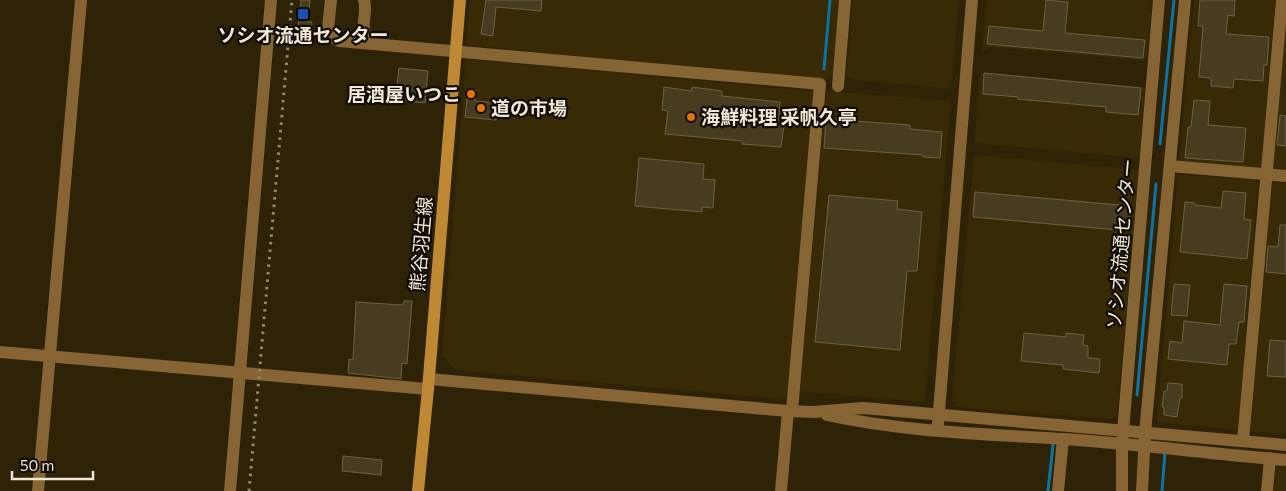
<svg xmlns="http://www.w3.org/2000/svg" width="1286" height="491" font-family="Commissioner,'Noto Sans JP',sans-serif">
<style>
.built{fill:#372a04}
.lines{fill:none;stroke-linecap:round;stroke-linejoin:round}
.stream{stroke:#0c73a4;stroke-width:3}
.building{fill:#473b20;stroke:#6d6144}
.minor{stroke:#866434;stroke-width:12}
.tertiary{stroke:#866434;stroke-width:12}
.secondary{stroke:#be8834;stroke-width:12}
.rail{stroke:#928974;stroke-width:3;stroke-dasharray:2.5 5;stroke-linecap:butt}
.transit-dot{fill:#1a4fb4;stroke:#120d04;stroke-width:2}
.food-dot{fill:#e8710a;stroke:#120d04;stroke-width:2}
.labels{text-anchor:middle;stroke-width:4.5;stroke-linejoin:round;paint-order:stroke}
.poi-label{font-size:19px;font-weight:bold;fill:#efe8d8;stroke:#120d04;text-anchor:start}
.street-label{font-size:19px;fill:#efe8d8;stroke:#120d04}
</style>
<rect width="100%" height="100%" fill="#2e2307"/>
<!-- built -->
<g class="built">
<polygon points="470,0 841,0 835,73 826,81 466,45"/>
<polygon points="853,0 959,0 951,89 851,79 847,75"/>
<polygon points="987,0 1152,0 1147,57 1144,61 987,47 987,50 982,50"/>
<polygon points="1194,0 1275,0 1261,166 1258,168 1179,161"/>
<polygon points="1286,12 1286,170 1275,169 1273,164"/>
<polygon points="466,59 809,91 809,89 816,90 788,395 784,399 455,370 442,356"/>
<polygon points="984,72 1143,87 1145,89 1139,158 974,143 980,75"/>
<polygon points="831,91 951,101 925,398 921,402 800,391 826,94"/>
<polygon points="974,155 1139,170 1117,415 1112,419 955,407 952,400"/>
<polygon points="1178,174 1255,180 1258,184 1238,430 1161,423 1157,419"/>
<polygon points="1275,182 1286,183 1286,434 1250,431 1272,185"/>
<polygon points="1277,466 1286,467 1286,491 1274,491"/>
</g>
<g class="lines">
<!-- stream -->
<g class="stream">
<polyline points="824,69 830,0"/>
<polyline points="1160,144 1174,0"/>
<polyline points="1137,395 1156,184"/>
<polyline points="1048,491 1053,445"/>
<polyline points="1162,491 1165,452"/>
</g>
</g>
<!-- building -->
<g class="building">
<polygon points="301,0 310,0 308,22 312,22 311,30 298,29"/>
<polygon points="486,0 542,0 541,11 496,7 493,36 481,34"/>
<polygon points="1046,0 1068,2 1065,33 1145,40 1143,58 987,44 989,26 1043,31"/>
<polygon points="1200,0 1235,0 1234,16 1228,15 1226,34 1269,37 1267,65 1264,65 1263,81 1234,79 1233,88 1211,86 1211,78 1199,77 1203,26 1198,26"/>
<polygon points="399,68 428,71 425,103 395,100"/>
<polygon points="984,73 1141,88 1138,115 1106,112 1106,107 1018,99 1018,97 983,94"/>
<polygon points="664,87 691,91 692,87 722,91 722,96 780,102 778,125 784,125 781,147 742,144 742,141 665,134 668,111 662,110"/>
<polygon points="468,90 476,90 475,101 498,103 496,120 465,117"/>
<polygon points="1194,100 1210,101 1208,125 1246,128 1243,162 1185,158 1188,127 1191,127"/>
<polygon points="1280,115 1286,116 1286,146 1277,145"/>
<polygon points="826,119 910,125 910,129 942,132 940,158 923,157 923,155 824,148"/>
<polygon points="639,158 704,164 703,179 715,180 713,208 702,207 702,212 635,206"/>
<polygon points="1223,191 1246,193 1244,219 1251,220 1247,259 1180,252 1185,202 1195,203 1195,205 1221,208"/>
<polygon points="975,192 1130,206 1128,231 973,217"/>
<polygon points="829,195 898,201 897,209 922,212 917,271 907,271 900,350 815,342"/>
<polygon points="1280,225 1286,225 1286,274 1266,272 1268,246 1278,247"/>
<polygon points="1174,284 1190,285 1187,316 1171,315"/>
<polygon points="1224,284 1247,286 1244,322 1239,322 1236,344 1229,344 1227,365 1168,359 1170,341 1182,343 1184,321 1220,325"/>
<polygon points="404,301 412,301 407,364 402,363 401,379 348,373 349,359 353,360 356,302 403,305"/>
<polygon points="1024,333 1066,337 1066,333 1084,335 1083,345 1088,346 1088,358 1100,359 1099,373 1063,369 1063,365 1021,361"/>
<polygon points="1270,340 1286,341 1286,377 1267,376"/>
<polygon points="1168,383 1182,384 1182,398 1180,398 1177,417 1164,415 1164,407 1162,407 1164,391 1167,391"/>
<polygon points="343,456 382,460 381,475 342,471"/>
</g>
<g class="lines">
<!-- minor -->
<g class="minor">
<polyline points="331,0 328,28 331,36 339,41 820,84 792,411"/>
<path d="M364 0C369 18 355 29 374 43"/>
<polyline points="838,86 845,0"/>
<polyline points="1170,166 1286,176"/>
<polyline points="0,352 428,389"/>
<polyline points="1243,441 1282,0"/>
<polyline points="38,491 81,0"/>
<polyline points="230,491 271,0"/>
<polyline points="781,491 788,411"/>
<polyline points="1058,491 1063,439"/>
<polyline points="1267,491 1270,458"/>
</g>
<!-- tertiary -->
<g class="tertiary">
<polyline points="429,379 788,411 814,412 863,408 1286,445"/>
<path d="M827 415C904 432 985 434 1064 439 1138 444 1212 454 1286 460"/>
<polyline points="938,424 972,0"/>
<polyline points="1122,491 1122,443 1159,0"/>
<polyline points="1142,491 1145,433 1185,0"/>
</g>
<!-- secondary -->
<polyline class="secondary" points="418,491 428,389 460,0"/>
<!-- rail -->
<polyline class="rail" points="249,491 292,0"/>
</g>
<!-- markers -->
<rect class="transit-dot" x="297" y="8" width="12" height="12" rx="2.5"/>
<g class="food-dot">
<circle cx="471" cy="94" r="5"/>
<circle cx="481" cy="108" r="5"/>
<circle cx="691" cy="117" r="5"/>
</g>
<g class="labels">
<!-- poi labels -->
<g class="poi-label">
<text x="303" y="42" text-anchor="middle">ソシオ流通センター</text>
<text x="461" y="101" text-anchor="end">居酒屋いつこ</text>
<text x="491" y="115">道の市場</text>
<text x="701" y="124">海鮮料理 采帆久亭</text>
</g>
<!-- street labels -->
<g class="street-label">
<text transform="translate(421 244) rotate(-85)" y="7">熊谷羽生線</text>
<text transform="translate(1121 244) rotate(-85)" y="7">ソシオ流通センター</text>
</g>
</g>
<!-- scale -->
<path d="M12 471v8h81v-8" fill="none" stroke="#efe8d8" stroke-width="2.5"/>
<text x="20" y="471" font-size="15" fill="#efe8d8" stroke="#120d04" stroke-width="4" paint-order="stroke">50 m</text>
</svg>
